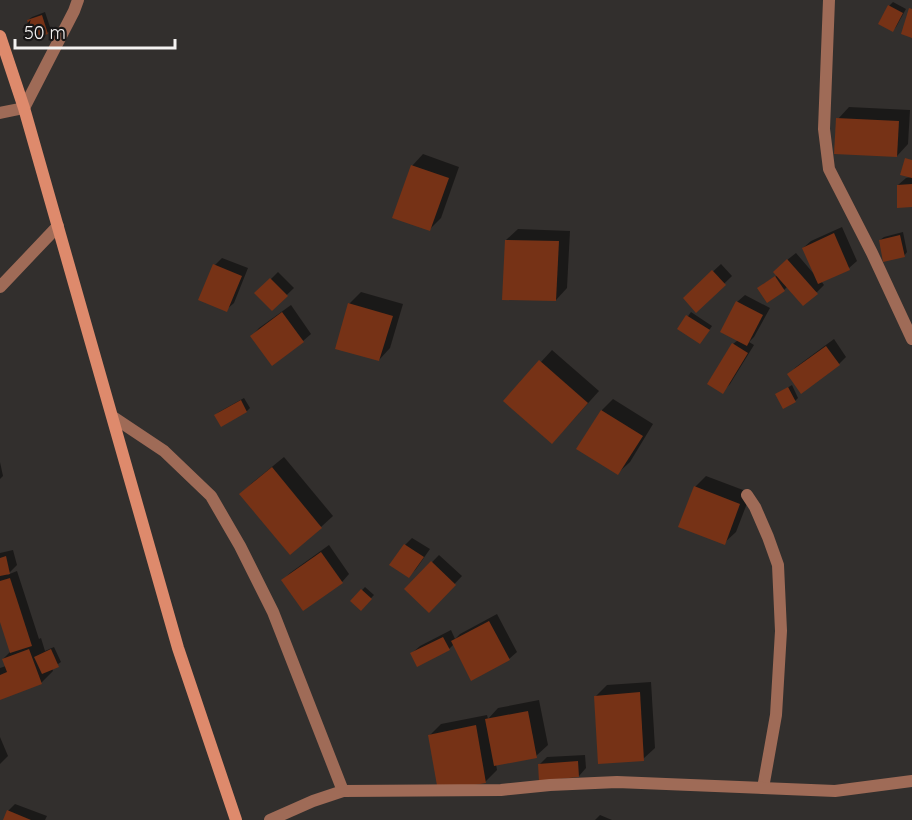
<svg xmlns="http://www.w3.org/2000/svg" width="912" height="820" font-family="Quicksand,sans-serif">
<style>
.shadow{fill:#0007}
.building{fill:#763216}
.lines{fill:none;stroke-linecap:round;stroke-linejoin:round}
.minor{stroke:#9f6b57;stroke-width:12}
.secondary{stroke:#de8a6c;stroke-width:12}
</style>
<rect width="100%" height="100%" fill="#322f2d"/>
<!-- shadow -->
<g class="shadow">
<polygon points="893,2 906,9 896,27 893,30 889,6"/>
<polygon points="45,12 51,30 47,33 28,20 32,17"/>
<polygon points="849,107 910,110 908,144 897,156 838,119"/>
<polygon points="423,154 459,167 441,218 430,229 412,166"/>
<polygon points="912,177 912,206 898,185 906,178"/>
<polygon points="842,227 857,261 849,268 821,281 824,285 817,292 788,286 784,290 762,285 778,275 782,264 796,253 814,274 803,248 811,241"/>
<polygon points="518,229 570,231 567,288 556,300 506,240"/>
<polygon points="903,232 907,252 904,256 880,240 884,237"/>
<polygon points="222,258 248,268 234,303 226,310 215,265"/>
<polygon points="721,264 732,276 697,310 692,291"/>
<polygon points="278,272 294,288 272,309 257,293"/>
<polygon points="361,292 403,304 390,348 379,360 349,304"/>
<polygon points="745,295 770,308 754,337 749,342 754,345 730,384 722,392 733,344 738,340 737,302"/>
<polygon points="291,305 311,334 303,341 272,364 252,336 259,328"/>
<polygon points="691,312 712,326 703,339 679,329"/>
<polygon points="834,339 846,357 839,364 789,374 796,367"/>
<polygon points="552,350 599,391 563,431 505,401"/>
<polygon points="792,385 798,398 795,401 777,394"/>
<polygon points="244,398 250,408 247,411 221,425 216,415 219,412"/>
<polygon points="613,399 653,424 630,462 618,473 578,448 602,410"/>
<polygon points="284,457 333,516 321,527 241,494 252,483"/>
<polygon points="0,462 3,476 0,479"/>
<polygon points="706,476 751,493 736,532 724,543 695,487"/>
<polygon points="412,538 430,549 416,569 409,576 405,545"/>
<polygon points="329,545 349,574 342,582 283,580 290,573"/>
<polygon points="13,550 17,565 7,575 17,571 39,639 41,638 45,651 54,647 61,662 52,668 53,671 41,683 0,698 0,668 6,666 3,659 11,651 0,617 0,553"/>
<polygon points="439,555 462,576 429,611 406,589"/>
<polygon points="365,587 374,595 361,609 352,601"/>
<polygon points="497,614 517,652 509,659 454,644 449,649 412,653 420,646 451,630 455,639 460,634"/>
<polygon points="651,682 655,748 643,759 596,696 607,685"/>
<polygon points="539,700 548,745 536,756 496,764 497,770 485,782 430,735 441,724 487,715 488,719 498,708"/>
<polygon points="0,737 8,756 0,764"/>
<polygon points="585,755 586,768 579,776 539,765 547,757"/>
<polygon points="15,804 47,816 45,820 4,820 8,811"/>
<polygon points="600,815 612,820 595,820"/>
</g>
<!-- building -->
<g class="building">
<polygon points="888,5 903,13 893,32 878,24"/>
<polygon points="909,8 912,9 912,38 901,34"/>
<polygon points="42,15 48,34 33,39 27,20"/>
<polygon points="836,118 899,121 897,157 834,154"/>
<polygon points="905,158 912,160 912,178 900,175"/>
<polygon points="411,165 449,178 430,231 392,218"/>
<polygon points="912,184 912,207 897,208 897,185"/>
<polygon points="834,233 850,270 818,284 802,248"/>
<polygon points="900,235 905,257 883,262 879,240"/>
<polygon points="505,240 559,241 556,301 502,300"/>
<polygon points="787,259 818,294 803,306 773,272"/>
<polygon points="213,264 242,276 227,312 198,300"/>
<polygon points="712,270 726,285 696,313 683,298"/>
<polygon points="775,276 785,291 767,303 757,288"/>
<polygon points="270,278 288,296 272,311 254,293"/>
<polygon points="736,301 763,315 747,346 720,332"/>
<polygon points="348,303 393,316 379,361 335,349"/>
<polygon points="282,312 304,342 272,366 250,336"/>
<polygon points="686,315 710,330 700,344 677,329"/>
<polygon points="732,343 748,353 723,394 707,384"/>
<polygon points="826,346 840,365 801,394 787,374"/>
<polygon points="539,360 588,403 552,444 503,401"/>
<polygon points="788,387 796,402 783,409 775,394"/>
<polygon points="241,400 247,412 221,427 214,415"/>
<polygon points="601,410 643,436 618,475 576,449"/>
<polygon points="272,467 322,528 290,555 239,494"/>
<polygon points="694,486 740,504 725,545 678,527"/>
<polygon points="404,544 424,557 409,578 389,565"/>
<polygon points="321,552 343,583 303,611 281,580"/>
<polygon points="6,556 10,574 0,576 0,558"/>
<polygon points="431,561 456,585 429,613 404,589"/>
<polygon points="10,578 32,646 10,653 0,622 0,581"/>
<polygon points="361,589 372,599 361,611 350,601"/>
<polygon points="489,621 510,660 471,681 451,641"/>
<polygon points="443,637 450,650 417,667 410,653"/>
<polygon points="29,649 42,684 0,700 0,675 7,672 2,659"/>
<polygon points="51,649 59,667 42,674 34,657"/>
<polygon points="640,692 644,761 598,764 594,696"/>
<polygon points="528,711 537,758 494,766 485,719"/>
<polygon points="476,725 486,783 438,791 428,735"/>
<polygon points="578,761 579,777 539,781 538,764"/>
<polygon points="7,810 31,820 3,820"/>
</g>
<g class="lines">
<!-- minor -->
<g class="minor">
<polyline points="829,0 824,129 829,169 872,253 912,339"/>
<polyline points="0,113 24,108 74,11 78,0"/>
<polyline points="0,287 58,226"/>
<polyline points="113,417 164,451 211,496 240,546 273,612 343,791"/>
<polyline points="747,495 755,507 768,537 778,565 781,631 776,715 763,788"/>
<polyline points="270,820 313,801 343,791 501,790 550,785 617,782 835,791 912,781"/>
</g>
<!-- secondary -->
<polyline class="secondary" points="0,36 24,108 178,648 236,820"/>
</g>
<!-- scale -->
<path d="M15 39v9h160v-9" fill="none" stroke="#f4f2f1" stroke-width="3"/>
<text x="24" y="39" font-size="18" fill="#f4f2f1" stroke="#191717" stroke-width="4.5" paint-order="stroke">50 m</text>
</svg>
